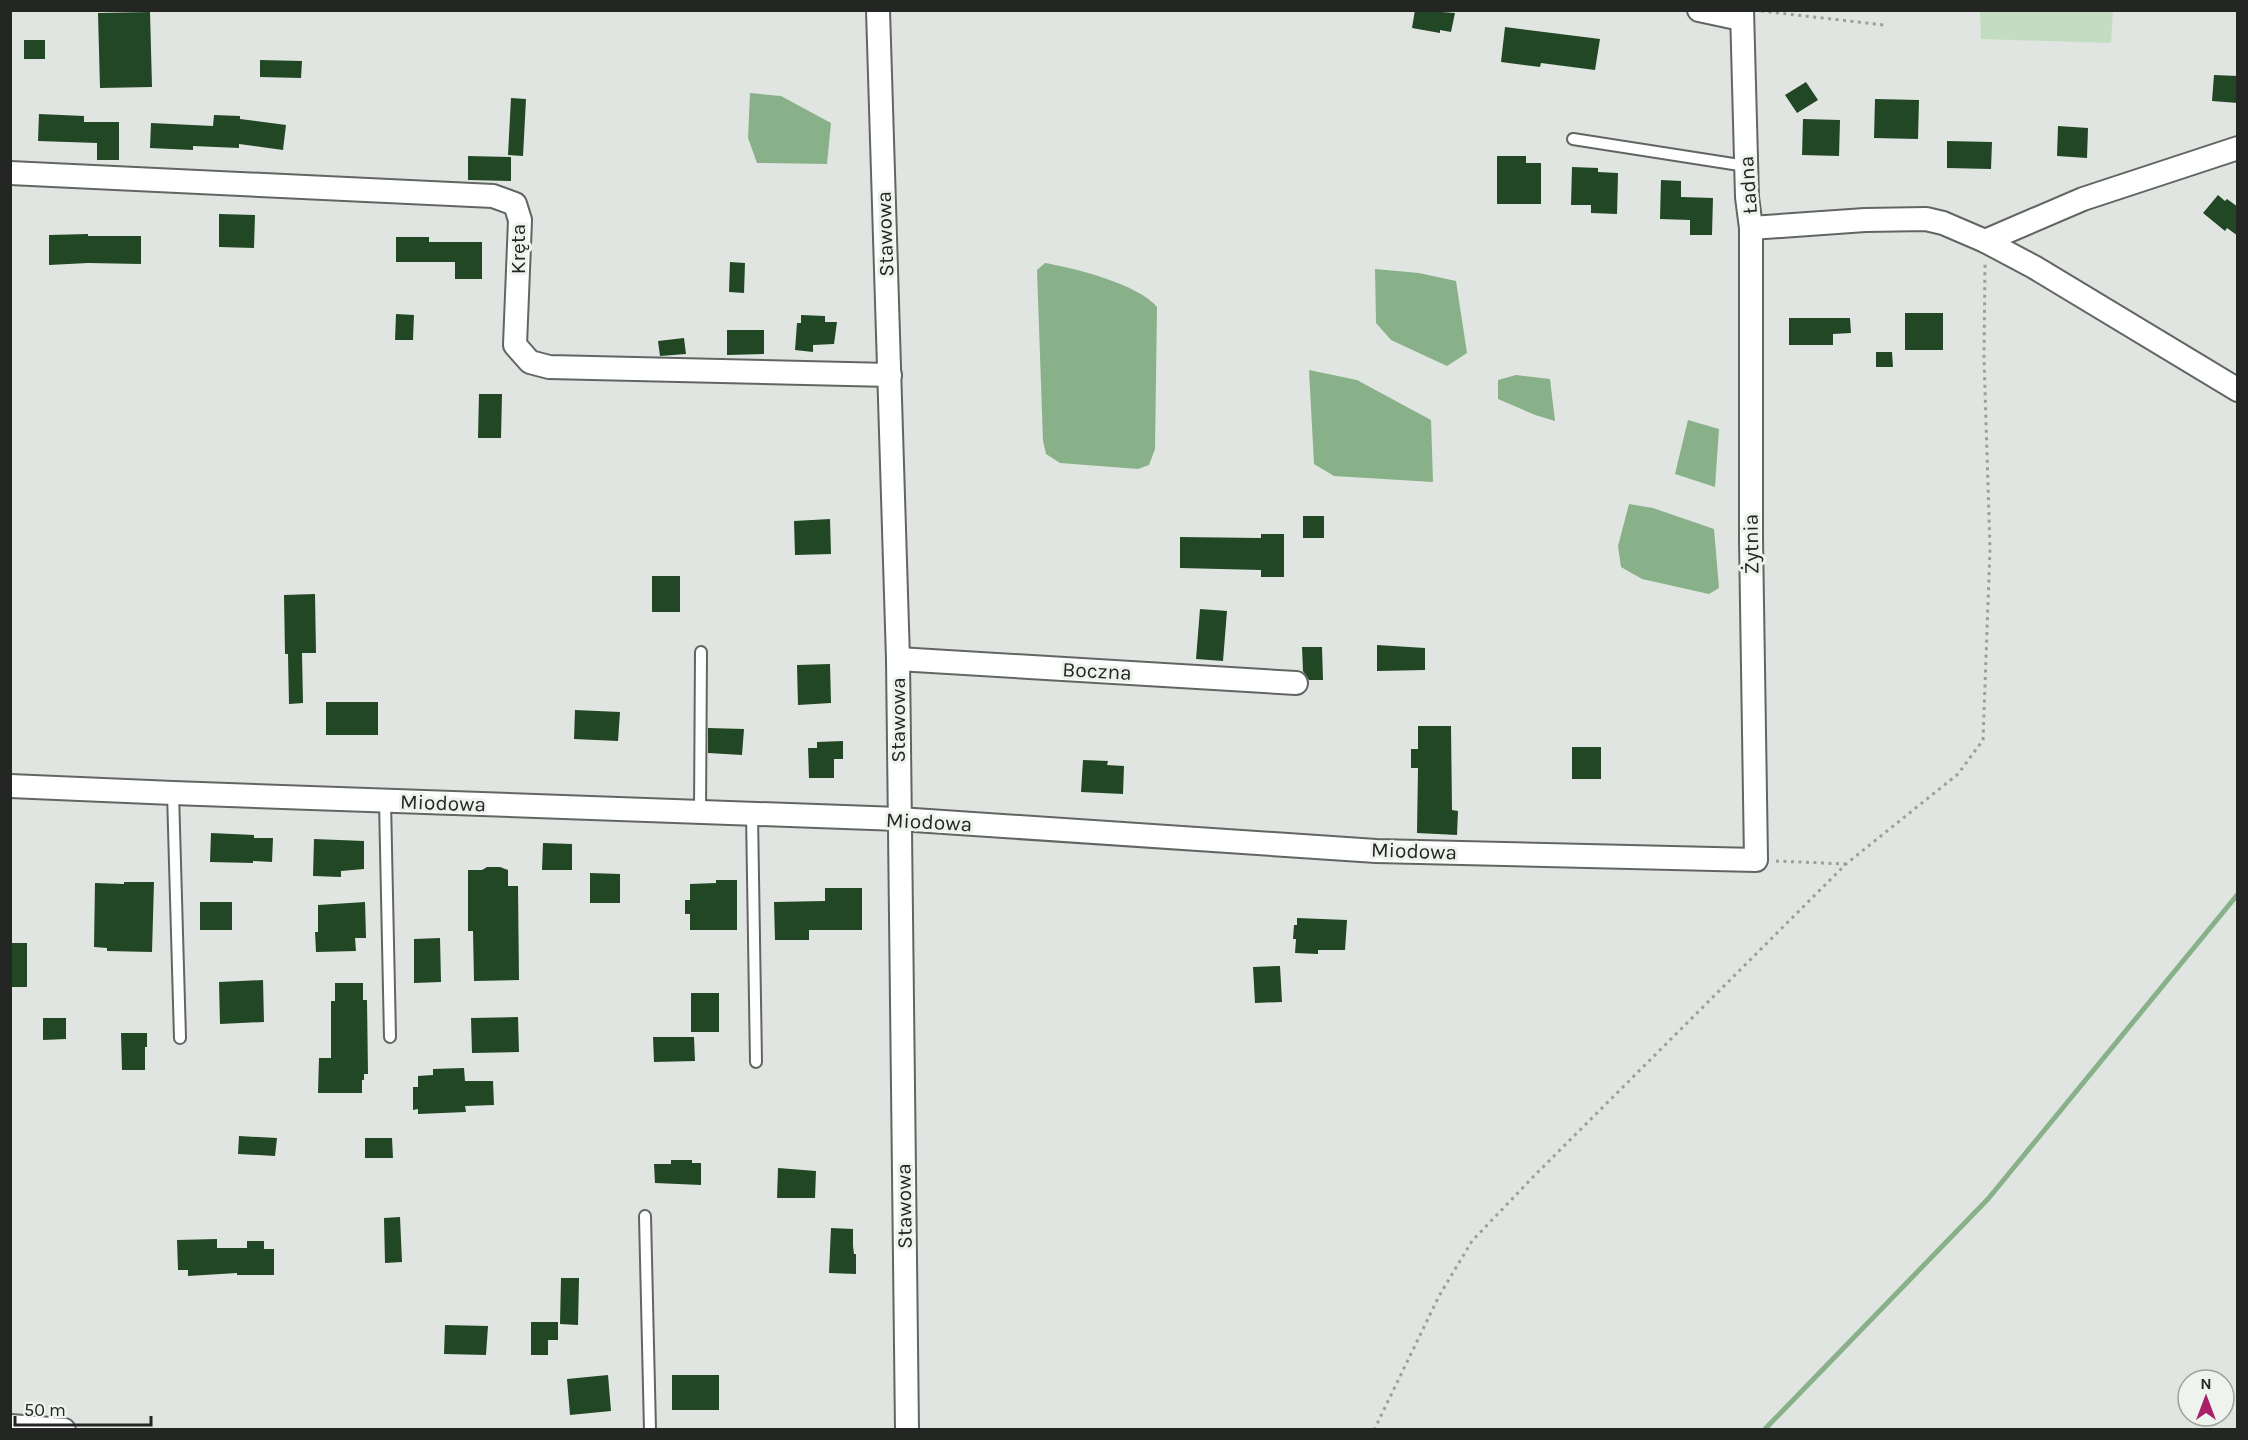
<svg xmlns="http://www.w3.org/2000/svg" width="2248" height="1440" font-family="Karla,sans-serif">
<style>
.green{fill:#c3ddc2}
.water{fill:#89b189}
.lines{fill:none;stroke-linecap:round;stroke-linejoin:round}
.stream{stroke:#89b189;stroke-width:5}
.building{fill:#224724}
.service-casing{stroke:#626662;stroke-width:14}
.minor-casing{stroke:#626662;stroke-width:26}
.path{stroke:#9b9f9b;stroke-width:3;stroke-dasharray:3 4.5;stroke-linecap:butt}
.service{stroke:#fff;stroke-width:10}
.minor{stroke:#fff;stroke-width:22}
.labels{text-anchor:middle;stroke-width:6;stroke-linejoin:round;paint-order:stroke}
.street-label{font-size:21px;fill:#242624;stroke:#eff3ee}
</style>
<rect width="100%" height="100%" fill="#e1e5e1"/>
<!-- green -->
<polygon class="green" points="1980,11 2113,11 2111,43 1981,39"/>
<!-- water -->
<g class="water">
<polygon points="750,93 781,96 831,123 827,164 757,163 748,138"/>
<path d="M1045 263C1074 268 1138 284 1157 307L1155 449 1149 465 1138 469 1060 463 1046 454 1043 441 1037 270Z"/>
<polygon points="1375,269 1419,273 1456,281 1467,353 1447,366 1391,340 1376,323"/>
<polygon points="1309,370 1357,380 1431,420 1433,482 1334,476 1314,464"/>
<polygon points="1516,375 1550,379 1555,421 1535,415 1498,399 1498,380"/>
<polygon points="1688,420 1719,429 1715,487 1675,474"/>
<polygon points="1629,504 1653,508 1714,529 1719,588 1709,594 1642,579 1621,567 1618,546"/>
</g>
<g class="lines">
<!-- stream -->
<polyline class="stream" points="1764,1430 1988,1199 2238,894"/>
</g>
<!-- building -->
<g class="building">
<polygon points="1415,10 1455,13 1451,32 1440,30 1440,33 1412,28"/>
<polygon points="150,12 152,87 100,88 98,13"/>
<polygon points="1505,27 1600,39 1595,70 1541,63 1540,67 1501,62"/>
<rect x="24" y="40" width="21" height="19"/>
<polygon points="260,60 302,61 301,78 260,77"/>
<polygon points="2214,75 2238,76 2238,103 2212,101"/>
<polygon points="1806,82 1818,100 1797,113 1785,95"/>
<polygon points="511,98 526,99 523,156 508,155"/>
<polygon points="1875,99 1919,100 1918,139 1874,138"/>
<polygon points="39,114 84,116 84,122 119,122 119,160 97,160 97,143 38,141"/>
<polygon points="214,115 240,116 240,119 286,125 283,150 239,144 239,148 193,146 193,150 150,148 151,123 213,126"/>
<polygon points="1803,119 1840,120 1839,156 1802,155"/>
<polygon points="2058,126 2088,128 2087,158 2057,156"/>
<polygon points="1947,141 1992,142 1991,169 1947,168"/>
<polygon points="468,156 511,157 511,181 468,180"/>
<polygon points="1497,156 1526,156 1526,163 1541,163 1541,204 1497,204"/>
<polygon points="1572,167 1598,168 1598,172 1618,173 1617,214 1591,213 1591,205 1571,205"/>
<polygon points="1661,180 1681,181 1681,197 1713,198 1712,235 1690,235 1690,220 1660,219"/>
<polygon points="2218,195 2225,201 2227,199 2238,207 2238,236 2227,228 2225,231 2203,213"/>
<polygon points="219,214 255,215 254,248 219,247"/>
<polygon points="88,234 88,236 141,236 141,264 88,263 49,265 49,235"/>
<polygon points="396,237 429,237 429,242 482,242 482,279 455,279 455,262 396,262"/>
<polygon points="730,262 745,263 744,293 729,292"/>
<rect x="1905" y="313" width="38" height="37"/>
<polygon points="396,314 414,315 413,340 395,340"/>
<polygon points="801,315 825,316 825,322 837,322 834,344 813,345 813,352 795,350 797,323 801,323"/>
<polygon points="1789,318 1850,318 1851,333 1833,334 1833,345 1789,345"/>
<polygon points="727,330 764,330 764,354 727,355"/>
<polygon points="684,338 686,354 660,356 658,341"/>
<polygon points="1876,352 1892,352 1893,367 1876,367"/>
<polygon points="479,394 502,394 501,438 478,438"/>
<rect x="1303" y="516" width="21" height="22"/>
<polygon points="830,519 831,554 795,555 794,521"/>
<polygon points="1261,534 1284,534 1284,577 1261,577 1261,570 1180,568 1180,537 1261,538"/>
<rect x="652" y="576" width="28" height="36"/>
<polygon points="315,594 316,653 302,653 303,703 289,704 288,654 285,654 284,595"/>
<polygon points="1200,609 1227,611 1223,661 1196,659"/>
<polygon points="1377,645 1425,648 1425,670 1377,671"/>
<polygon points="1302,647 1322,647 1323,680 1309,680 1303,671"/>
<polygon points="830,664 831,703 798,705 797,665"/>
<rect x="326" y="702" width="52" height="33"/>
<polygon points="575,710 620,712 618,741 574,739"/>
<polygon points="1418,726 1451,726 1452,810 1458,811 1457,835 1417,833 1418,768 1411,768 1411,749 1418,749"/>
<polygon points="708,728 744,729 742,755 708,753"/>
<polygon points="843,741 843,759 834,759 834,778 809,778 808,748 817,748 817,742"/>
<rect x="1572" y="747" width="29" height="32"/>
<polygon points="1083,760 1108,761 1107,765 1124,766 1123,794 1081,792"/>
<polygon points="211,833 254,835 254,838 273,838 272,862 253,861 253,863 210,862"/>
<polygon points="314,839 364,841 364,869 341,871 341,877 313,876"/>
<polygon points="543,843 572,844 572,870 542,870"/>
<polygon points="487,867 500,867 508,870 508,886 518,886 519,980 474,981 473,931 468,931 468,870 482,870"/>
<polygon points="590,873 620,874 620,903 590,903"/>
<polygon points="716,880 737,880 737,930 690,930 690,914 685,914 685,900 690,900 690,884 716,883"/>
<polygon points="124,882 154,882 152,952 107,951 107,948 94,947 95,883 124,884"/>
<polygon points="825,888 862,888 862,930 809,930 809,940 775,940 774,902 825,901"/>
<rect x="200" y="902" width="32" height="28"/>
<polygon points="365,902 366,938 355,938 356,951 316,952 315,932 318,932 318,905"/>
<polygon points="1297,918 1347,920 1345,950 1318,950 1318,954 1295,953 1296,939 1293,939 1294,925 1297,925"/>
<polygon points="440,938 441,982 414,983 414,939"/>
<rect x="10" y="943" width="17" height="44"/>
<polygon points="1280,966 1282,1002 1255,1003 1253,967"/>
<polygon points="263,980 264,1022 220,1024 219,982"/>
<polygon points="335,983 363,983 363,1000 367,1000 368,1074 364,1074 364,1080 362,1080 362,1093 318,1093 319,1058 331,1058 331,1001 335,1001"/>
<rect x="691" y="993" width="28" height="39"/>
<polygon points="518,1017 519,1052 472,1053 471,1018"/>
<polygon points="43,1018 66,1018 66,1039 43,1040"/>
<polygon points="121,1033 147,1033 147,1047 145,1047 145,1070 122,1070"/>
<polygon points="653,1037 694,1037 695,1061 654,1062"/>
<polygon points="464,1068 465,1081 493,1081 494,1105 465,1106 466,1112 418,1114 418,1109 413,1110 413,1087 418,1087 418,1076 433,1075 433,1069"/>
<polygon points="239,1136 277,1138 275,1156 238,1154"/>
<polygon points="365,1138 392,1138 393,1158 365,1158"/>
<polygon points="671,1160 692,1160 692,1163 701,1163 701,1185 655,1183 654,1164 671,1164"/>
<polygon points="778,1168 816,1171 815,1198 777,1198"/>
<polygon points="400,1217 402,1262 385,1263 384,1218"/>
<polygon points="831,1228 853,1229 853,1246 854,1254 856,1254 856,1274 829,1273"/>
<polygon points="217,1239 217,1248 247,1248 247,1241 264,1241 264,1249 274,1249 274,1275 237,1275 237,1273 188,1276 188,1270 178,1270 177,1240"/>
<polygon points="561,1278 579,1278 578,1325 560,1324"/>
<polygon points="531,1322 558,1322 558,1340 548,1340 548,1355 531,1355"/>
<polygon points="445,1325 488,1326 486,1355 444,1354"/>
<polygon points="608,1375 611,1411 570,1415 567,1379"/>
<rect x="672" y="1375" width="47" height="35"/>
</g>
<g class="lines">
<!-- service casing -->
<g class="service-casing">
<g id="service">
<polyline points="1573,139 1746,166"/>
<polyline points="173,793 180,1038"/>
<polyline points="385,801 390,1037"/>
<polyline points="700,812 701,652"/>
<polyline points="752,814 756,1062"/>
<polyline points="645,1216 650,1430"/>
</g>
</g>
<!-- minor casing -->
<g class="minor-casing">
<g id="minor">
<polyline points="878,10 898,659 907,1430"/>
<polyline points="1699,10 1741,19"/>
<polyline points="10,173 493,196 515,204 520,220 515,345 530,362 549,367 890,375"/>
<polyline points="1751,228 1865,220 1926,219 1943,223 1985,241 2034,267 2238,390"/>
<polyline points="1985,241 2083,199 2238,148"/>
<polyline points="898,659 1296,683"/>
<polyline points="10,786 173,793 899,819 1376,851 1756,860 1751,539 1751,228 1747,197 1742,10"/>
<polyline points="10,1426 64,1430"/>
</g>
</g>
<!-- path -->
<g class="path">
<polyline points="1761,11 1884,25"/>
<polyline points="1776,861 1846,864"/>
<polyline points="1374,1430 1439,1296 1472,1241 1533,1177 1846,864 1958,774 1983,740 1990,549 1984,358 1985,264"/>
</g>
<!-- service -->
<use href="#service" class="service"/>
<!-- minor -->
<use href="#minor" class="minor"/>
</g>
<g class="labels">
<!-- street labels -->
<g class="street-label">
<text transform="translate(1748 185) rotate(-94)" y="7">Ładna</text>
<text transform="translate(885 234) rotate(-92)" y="7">Stawowa</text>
<text transform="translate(518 249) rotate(-90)" y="7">Kręta</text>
<text transform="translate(1751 544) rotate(-91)" y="7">Żytnia</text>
<text transform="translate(1097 671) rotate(3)" y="7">Boczna</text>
<text transform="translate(898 720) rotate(-90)" y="7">Stawowa</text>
<text transform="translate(443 803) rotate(2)" y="7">Miodowa</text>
<text transform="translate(929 822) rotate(3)" y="7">Miodowa</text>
<text transform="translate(1414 851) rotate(2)" y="7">Miodowa</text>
<text transform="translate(904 1206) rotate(-91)" y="7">Stawowa</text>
</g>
</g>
<!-- border -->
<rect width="2248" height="1440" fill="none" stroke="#242624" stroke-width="24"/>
<!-- north arrow -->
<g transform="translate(2206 1398)"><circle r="28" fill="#eff3ee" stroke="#9ea19d" stroke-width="1.5"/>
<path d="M0-4.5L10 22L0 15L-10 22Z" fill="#a82067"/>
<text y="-9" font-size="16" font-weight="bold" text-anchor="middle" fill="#242624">N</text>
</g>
<!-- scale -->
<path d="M15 1416v9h136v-9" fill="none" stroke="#242624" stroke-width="3"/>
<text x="24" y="1416" font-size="18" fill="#242624" stroke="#eff3ee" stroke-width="4.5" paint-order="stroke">50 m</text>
</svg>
